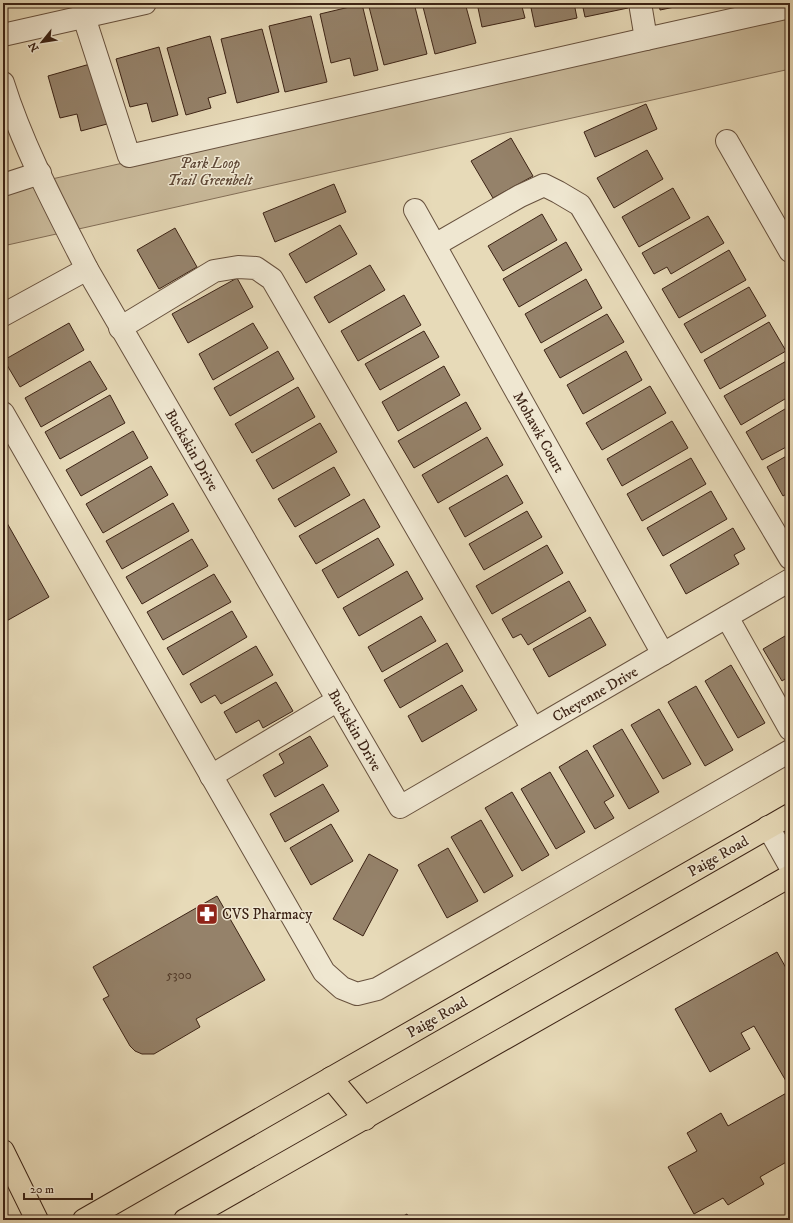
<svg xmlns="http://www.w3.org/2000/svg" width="793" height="1223" font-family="'IM FELL DW Pica',serif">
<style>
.green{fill:#cabb9c;stroke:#836f58}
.building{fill:#95826a;stroke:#3c2315}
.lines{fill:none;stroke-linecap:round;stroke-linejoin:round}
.minor-casing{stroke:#67513e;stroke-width:24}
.major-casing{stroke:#3c2315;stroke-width:24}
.minor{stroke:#efe7d1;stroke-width:22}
.major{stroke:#e7dab8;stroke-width:22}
.labels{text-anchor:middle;stroke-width:3;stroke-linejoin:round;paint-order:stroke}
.number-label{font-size:13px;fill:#523b2a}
.park-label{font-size:15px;font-style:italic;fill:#604937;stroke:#efe7d1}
.street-label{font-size:15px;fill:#3c2315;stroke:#efe7d1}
.poi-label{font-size:15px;fill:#3c2315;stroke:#efe7d1;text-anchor:start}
</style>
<rect width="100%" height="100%" fill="#e7dab8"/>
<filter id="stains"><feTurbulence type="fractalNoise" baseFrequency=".005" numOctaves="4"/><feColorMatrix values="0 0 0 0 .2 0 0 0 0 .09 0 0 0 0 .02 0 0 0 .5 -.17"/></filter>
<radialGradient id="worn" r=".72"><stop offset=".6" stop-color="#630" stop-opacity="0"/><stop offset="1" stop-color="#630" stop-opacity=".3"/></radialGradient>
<!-- green -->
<polygon class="green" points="790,13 790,69 3,246 3,190"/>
<!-- building -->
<g class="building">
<polygon points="368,3 414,3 427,54 384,65"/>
<polygon points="422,3 465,3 476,43 435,54"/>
<polygon points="477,3 521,3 525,18 482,27"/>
<polygon points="530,3 574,3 577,18 535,27"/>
<polygon points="582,3 627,3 628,8 585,17"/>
<polygon points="659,3 694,3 660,10"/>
<polygon points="362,4 378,70 354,76 350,58 331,63 320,14"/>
<polygon points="311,16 327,82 285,92 269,26"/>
<polygon points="262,29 279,92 237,103 221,39"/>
<polygon points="210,36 226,93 208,98 211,108 186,115 167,48"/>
<polygon points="159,47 178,115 152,122 147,103 130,107 116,59"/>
<polygon points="90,64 107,124 81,131 77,114 60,118 48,76"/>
<polygon points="646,104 657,129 595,157 584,132"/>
<polygon points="511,138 533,176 493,198 471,161"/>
<polygon points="647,150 663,179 614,208 597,178"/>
<polygon points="334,184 346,212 275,242 263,213"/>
<polygon points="673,188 690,218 639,247 622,217"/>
<polygon points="542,214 557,240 503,271 488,246"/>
<polygon points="708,216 724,243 671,274 667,267 654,274 642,253"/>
<polygon points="340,225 357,254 306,283 289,254"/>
<polygon points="175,228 197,267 159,289 137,250"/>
<polygon points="566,242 582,270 519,307 503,279"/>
<polygon points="729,250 746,280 679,318 662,289"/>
<polygon points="370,265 385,290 329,323 314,297"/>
<polygon points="237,278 253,307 188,343 172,314"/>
<polygon points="586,279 602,308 541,343 525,314"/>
<polygon points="749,287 766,316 701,353 684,324"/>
<polygon points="404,295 421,325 358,361 341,331"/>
<polygon points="607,314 624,342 560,378 544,350"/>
<polygon points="769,322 786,351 720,389 704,360"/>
<polygon points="69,323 84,350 20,387 4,360"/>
<polygon points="253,323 268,348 213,380 199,354"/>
<polygon points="424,331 439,357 380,390 365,364"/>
<polygon points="278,351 294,379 230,416 214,388"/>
<polygon points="626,351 642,380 583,414 567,385"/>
<polygon points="790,359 790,396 741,425 724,396"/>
<polygon points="90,361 107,389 41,427 25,398"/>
<polygon points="444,366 460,395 398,431 382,402"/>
<polygon points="650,386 666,413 602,450 586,423"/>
<polygon points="298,387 315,417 252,453 235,424"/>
<polygon points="110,395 125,423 60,459 45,432"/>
<polygon points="466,402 481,429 414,468 398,441"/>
<polygon points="790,406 790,445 762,460 746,432"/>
<polygon points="672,421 688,448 622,486 607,459"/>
<polygon points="320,423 337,452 273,489 256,460"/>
<polygon points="133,431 148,458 81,496 66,470"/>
<polygon points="487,437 503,465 438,503 422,475"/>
<polygon points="790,454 790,492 783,496 767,467"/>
<polygon points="691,458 706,484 642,521 627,494"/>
<polygon points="151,466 168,495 103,533 86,504"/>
<polygon points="334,467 350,495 295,527 278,499"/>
<polygon points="507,475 523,503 465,537 449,508"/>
<polygon points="711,491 727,519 663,556 647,528"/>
<polygon points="364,499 380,527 316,564 299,536"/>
<polygon points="173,503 189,531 122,569 106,541"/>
<polygon points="527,511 542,537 484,570 469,544"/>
<polygon points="7,523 49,597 3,623 3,525"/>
<polygon points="733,528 745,549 734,555 739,564 686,594 670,565"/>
<polygon points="378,538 394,565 338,598 322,570"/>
<polygon points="192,539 208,566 142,604 126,577"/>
<polygon points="547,545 563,573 492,614 476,586"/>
<polygon points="407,571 423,599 359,636 343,608"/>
<polygon points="214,574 231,602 163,640 147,612"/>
<polygon points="569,581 586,611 528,645 521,634 513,638 502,619"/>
<polygon points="232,611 247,637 183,675 167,648"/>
<polygon points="421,616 436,641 382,672 368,647"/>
<polygon points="590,617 606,645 549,677 533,649"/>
<polygon points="790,633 790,680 788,677 782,681 763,649"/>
<polygon points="447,643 463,671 400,708 384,680"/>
<polygon points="256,646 273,675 221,704 215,695 201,703 190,684"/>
<polygon points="731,665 765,723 738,738 705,681"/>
<polygon points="276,682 293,711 263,728 259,720 236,733 224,712"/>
<polygon points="462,685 477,710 422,742 408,716"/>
<polygon points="696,686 733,750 705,766 668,702"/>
<polygon points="659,709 691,764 663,779 631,725"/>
<polygon points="622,729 659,792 629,809 593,746"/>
<polygon points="310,736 328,766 275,797 263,775 284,763 279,754"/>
<polygon points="587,750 614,796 604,802 614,818 595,829 559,767"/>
<polygon points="550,772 585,832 556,849 521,789"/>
<polygon points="323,784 339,811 285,842 270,814"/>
<polygon points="512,792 549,855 522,871 485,808"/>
<polygon points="481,820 513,876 484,893 451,837"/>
<polygon points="331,824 353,861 311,885 290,848"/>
<polygon points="448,848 478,901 447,918 418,865"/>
<polygon points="369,854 398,870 363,936 333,919"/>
<polygon points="217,896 265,980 196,1019 200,1027 154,1054 142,1054 135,1051 130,1046 103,999 109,996 93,967"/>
<polygon points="777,952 790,975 790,1088 754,1026 741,1033 750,1049 710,1072 675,1009"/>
<polygon points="790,1091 790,1160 760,1177 764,1184 728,1205 723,1198 694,1214 668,1167 697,1151 687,1133 721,1113 728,1126"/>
<polygon points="407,1214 410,1220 396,1220"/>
</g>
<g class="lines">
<!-- minor casing -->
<g class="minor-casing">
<g id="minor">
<polyline points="640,3 646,39 790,7"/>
<polyline points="84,17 129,156 646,39"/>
<polyline points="3,35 145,3"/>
<path d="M3 83C23 147 57 210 87 269L400 807 790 580"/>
<polyline points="727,141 790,251"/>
<polyline points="3,185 40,173"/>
<polyline points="415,210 663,654"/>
<polyline points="435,245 520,196 544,185 558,192 580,205 790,558"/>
<polyline points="3,315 87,269"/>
<polyline points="120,328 214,271 238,267 256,268 272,279 533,729"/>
<polyline points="3,413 324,972 342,988 357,994 377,989 790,751"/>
<polyline points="727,617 790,729"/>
<polyline points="211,776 338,700"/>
<polyline points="768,827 790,866"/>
</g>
</g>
<!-- major casing -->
<g class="major-casing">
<g id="major">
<polyline points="331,1078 365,1119"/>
<polyline points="3,1151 37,1220"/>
<polyline points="84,1220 790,815"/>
<polyline points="185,1220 790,876"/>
</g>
</g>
<!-- minor -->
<use href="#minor" class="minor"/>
<!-- major -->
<use href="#major" class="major"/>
</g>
<!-- icons -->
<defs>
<g id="pharmacy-square" transform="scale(1.15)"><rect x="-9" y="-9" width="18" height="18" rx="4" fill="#8f2418" stroke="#efe7d1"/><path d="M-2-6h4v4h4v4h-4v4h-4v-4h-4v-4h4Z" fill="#fff"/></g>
</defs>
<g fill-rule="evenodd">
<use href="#pharmacy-square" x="207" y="914"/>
</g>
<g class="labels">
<!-- number labels -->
<g class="number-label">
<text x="179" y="979">5300</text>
</g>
<!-- park labels -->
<g class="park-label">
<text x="210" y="168">Park Loop<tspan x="210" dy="17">Trail Greenbelt</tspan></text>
</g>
<!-- street labels -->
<g class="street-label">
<text transform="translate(539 432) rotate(61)" y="5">Mohawk Court</text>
<text transform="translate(192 450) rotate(60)" y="5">Buckskin Drive</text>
<text transform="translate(595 694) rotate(-30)" y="5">Cheyenne Drive</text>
<text transform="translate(355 730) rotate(60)" y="5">Buckskin Drive</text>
<text transform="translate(718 856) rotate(-30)" y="5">Paige Road</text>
<text transform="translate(437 1017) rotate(-30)" y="5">Paige Road</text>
</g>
<!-- poi labels -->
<g class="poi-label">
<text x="222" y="919">CVS Pharmacy</text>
</g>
</g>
<!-- margin -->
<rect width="793" height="1223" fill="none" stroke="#e7dab8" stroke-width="16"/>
<rect x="4" y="4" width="785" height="1215" fill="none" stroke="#3c2315" stroke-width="2"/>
<rect x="8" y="8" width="777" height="1207" fill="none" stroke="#3c2315"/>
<!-- north arrow -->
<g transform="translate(42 42) rotate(240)" stroke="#efe7d1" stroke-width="3" paint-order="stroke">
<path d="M0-3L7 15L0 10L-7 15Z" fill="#3c2315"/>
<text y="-6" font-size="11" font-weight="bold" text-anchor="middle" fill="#3c2315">N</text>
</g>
<!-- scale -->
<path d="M24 1193v6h68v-6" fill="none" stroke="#3c2315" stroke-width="2"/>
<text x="30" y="1193" font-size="12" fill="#3c2315" stroke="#efe7d1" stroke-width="3" paint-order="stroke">20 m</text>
<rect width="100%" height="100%" filter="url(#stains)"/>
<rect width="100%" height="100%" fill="url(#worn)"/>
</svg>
